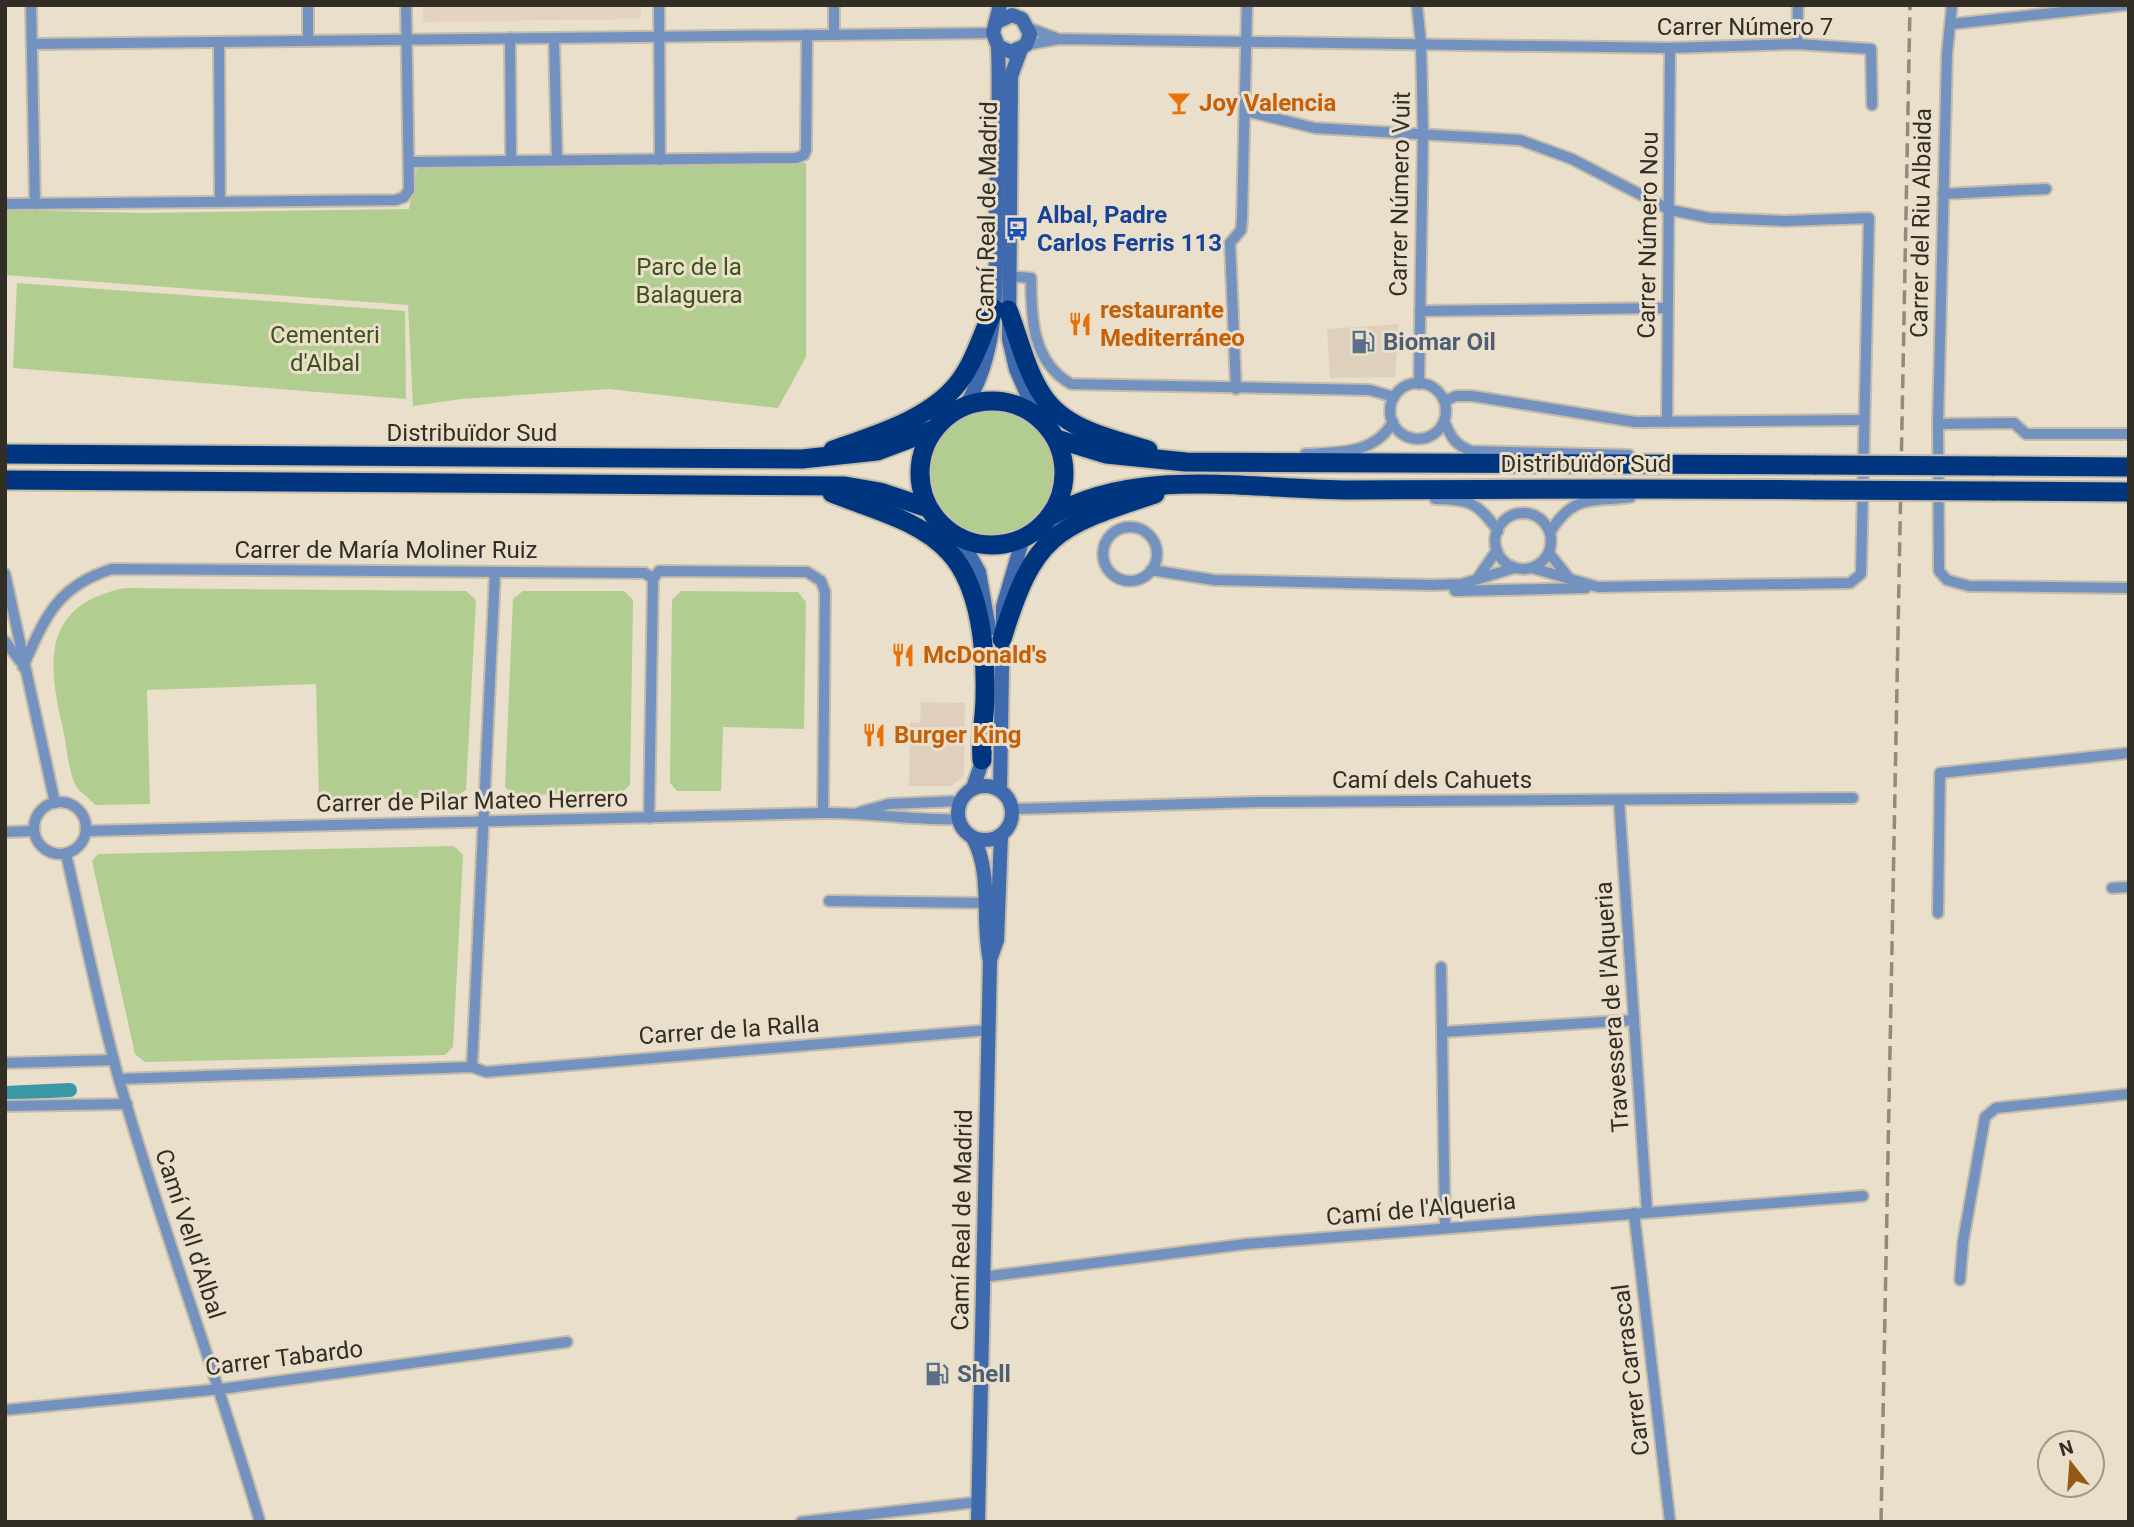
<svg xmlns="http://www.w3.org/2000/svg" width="2134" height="1527" font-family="Roboto,sans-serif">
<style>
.commercial{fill:#dfd0be}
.education{fill:#e5d2c2}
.green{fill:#b1cd90}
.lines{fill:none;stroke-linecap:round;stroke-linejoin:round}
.canal{stroke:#3a97a5;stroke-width:14}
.street-casing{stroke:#c5bca9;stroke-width:14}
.secondary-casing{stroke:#c5bca9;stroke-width:18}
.highway-casing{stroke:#c5bca9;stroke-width:23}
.street{stroke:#7492c0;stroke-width:10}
.secondary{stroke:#3f6bae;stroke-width:14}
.highway{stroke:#003680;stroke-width:19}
.rail{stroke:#928a7b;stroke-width:3.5;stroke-dasharray:14 7;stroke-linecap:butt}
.highway-bridge-casing{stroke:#c5bca9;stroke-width:23;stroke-linecap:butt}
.highway-bridge{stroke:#003680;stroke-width:19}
.labels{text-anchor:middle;stroke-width:6;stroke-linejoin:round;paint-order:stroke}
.street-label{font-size:24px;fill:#322e26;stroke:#eadfca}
.food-label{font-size:24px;font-weight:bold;fill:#c56008;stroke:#eadfca;text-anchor:start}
.transit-label{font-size:24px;font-weight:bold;fill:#164399;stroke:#eadfca;text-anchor:start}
.park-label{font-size:24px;fill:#3c521b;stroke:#eadfca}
.service-label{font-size:24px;font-weight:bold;fill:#4e5e75;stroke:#eadfca;text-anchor:start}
</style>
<rect width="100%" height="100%" fill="#eadfca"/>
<!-- commercial -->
<g class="commercial">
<polygon points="1399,324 1395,377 1330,378 1327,329"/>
<polygon points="921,702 965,703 964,776 951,786 909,786 910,723 920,722"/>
</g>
<!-- education -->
<polygon class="education" points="423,5 641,5 641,19 423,22"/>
<!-- green -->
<g class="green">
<polygon points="806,163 806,357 778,408 609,389 461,399 413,406 408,305 5,275 5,210 146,213 409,209 417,168"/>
<polygon points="17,283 405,311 406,399 13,368"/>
<circle cx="992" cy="472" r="62"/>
<path d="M125 588 466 591 476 600 466 790 456 797 319 800 316 684 147 690 150 804 95 805C90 798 79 792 76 786 68 771 67 746 63 729 47 661 42 605 125 588Z"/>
<polygon points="523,591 624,591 633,600 630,785 621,793 514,795 505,787 513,599"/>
<polygon points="681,591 798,592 806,602 804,729 723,727 721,791 677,791 670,783 672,600"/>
<polygon points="454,846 463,855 453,1047 445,1055 145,1062 135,1054 92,861 98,854"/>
</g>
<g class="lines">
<!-- canal -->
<polyline class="canal" points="5,1093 70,1090"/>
<!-- street casing -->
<g class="street-casing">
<g id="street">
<polyline points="31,5 35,204"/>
<polyline points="308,5 308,41"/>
<polyline points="659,5 660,160"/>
<polyline points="834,5 834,35"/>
<polyline points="1417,5 1421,44 1423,134 1419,384"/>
<polyline points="1952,5 1947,54 1938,424 1939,571 1947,580 1969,586 2129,588"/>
<polyline points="1952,24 2126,5"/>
<polyline points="1029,28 1056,38"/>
<polyline points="510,38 511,161"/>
<polyline points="554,38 557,160"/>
<polyline points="219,42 220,202"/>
<polyline points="32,44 993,33"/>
<polyline points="1797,44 1798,5"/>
<polyline points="1026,45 1059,39 1670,48 1797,44 1871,49 1872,105"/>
<polyline points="1245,111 1315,128 1520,140 1572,159 1670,210 1710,218 1784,221 1869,218 1861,574 1850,583 1598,587 1532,568"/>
<polyline points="409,162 796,158 804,155 806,150 807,35"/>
<polyline points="1943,194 2046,189"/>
<polyline points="5,204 396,200 404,197 409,190 406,5"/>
<path d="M1007 276 1031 278C1031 317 1032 362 1071 384L1370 390 1394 397"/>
<polyline points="1420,311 1667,308"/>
<circle cx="1418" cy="411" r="28"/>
<polyline points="1236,389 1230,243 1241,230 1242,219 1247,5"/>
<polyline points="1445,401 1456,396 1472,396 1635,422 1864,420"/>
<path d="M1444 421C1451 437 1455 445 1471 451L1629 455"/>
<polyline points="1667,422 1670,48"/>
<polyline points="1938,424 2014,423 2026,434 2129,434"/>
<path d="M1305 454C1338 452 1374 455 1393 422"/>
<path d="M1435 499C1470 499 1478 503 1498 531"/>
<circle cx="1523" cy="541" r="28"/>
<circle cx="1130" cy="554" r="27"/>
<path d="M1550 532C1575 493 1589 503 1631 497"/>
<polyline points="1549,553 1569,578"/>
<polyline points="1151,570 1214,580 1432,585 1462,584 1514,568"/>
<polyline points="5,574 55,803"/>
<polyline points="653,579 659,571 807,572 821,581 825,592 823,813"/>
<polyline points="1477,579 1497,550"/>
<polyline points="1455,591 1586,588"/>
<polyline points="5,641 20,661"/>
<path d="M23 667C45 617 57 586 112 569L645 573 653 579"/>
<polyline points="1619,800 1647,1212"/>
<circle cx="60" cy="828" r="26"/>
<polyline points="1012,809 1257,802 1853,798"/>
<polyline points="860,812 889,804 960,801"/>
<polyline points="649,818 653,579"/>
<path d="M87 831 823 813C868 812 912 821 958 819"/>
<polyline points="5,832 34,831"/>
<path d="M66 854C83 928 98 1003 118 1076 161 1226 216 1372 260 1522"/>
<polyline points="2112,888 2129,887"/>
<polyline points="829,901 984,903"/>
<polyline points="1938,913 1940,773 2129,753"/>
<polyline points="1441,967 1445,1228"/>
<polyline points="1443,1032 1634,1020"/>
<polyline points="5,1063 114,1060"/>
<polyline points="472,1067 495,572"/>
<polyline points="119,1079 472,1067 486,1072 989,1030"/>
<polyline points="5,1106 127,1104"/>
<polyline points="1634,1213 1670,1522"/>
<polyline points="983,1277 1246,1244 1863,1196"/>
<polyline points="1960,1280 1963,1242 1985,1117 1996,1108 2129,1094"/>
<polyline points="5,1410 221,1389 567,1342"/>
<polyline points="801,1522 978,1502"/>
</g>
</g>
<!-- secondary casing -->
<g class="secondary-casing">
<g id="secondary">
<polyline points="997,22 1012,15 1022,19 1030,34 1026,45 1011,52 998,46 993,33 1000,5"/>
<polyline points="1021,49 1011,76 1009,339 1016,369 1036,415"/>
<path d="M966 405C1003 345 995 269 996 201 998 149 1000 97 998 46"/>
<polyline points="960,538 979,572 989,629"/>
<circle cx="985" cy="813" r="27"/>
<polyline points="973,788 985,753"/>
<polyline points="1000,790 1003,607 1023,538"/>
<path d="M973 838C993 874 981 920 990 961L978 1522"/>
<polyline points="990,960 997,940 1001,835"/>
</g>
</g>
<!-- highway casing -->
<g class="highway-casing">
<g id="highway">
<path d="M1008 310C1019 338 1026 371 1043 396 1065 430 1112 439 1148 450"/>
<circle cx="992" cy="473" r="72"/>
<polyline points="1057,439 1106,454 1186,462 1816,465"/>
<path d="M833 450C875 435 931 419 959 382 975 361 983 332 994 309"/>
<polyline points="5,454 802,459 877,451 933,430"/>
<polyline points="1992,466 2129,467"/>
<polyline points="5,480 845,486 880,492 928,508"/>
<polyline points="1992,491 2129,492"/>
<path d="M832 493C871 509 921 520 950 553 981 587 986 652 985 696 985 717 980 738 982 760"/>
<path d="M1049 517C1138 465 1251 490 1350 490 1505 489 1660 488 1815 490"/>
<path d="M1002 639C1034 534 1054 527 1155 494"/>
</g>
</g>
<!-- street -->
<use href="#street" class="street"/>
<!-- secondary -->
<use href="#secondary" class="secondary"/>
<!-- highway -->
<use href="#highway" class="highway"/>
<!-- rail -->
<polyline class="rail" points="1881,1522 1910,5"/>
<!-- highway-bridge casing -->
<g class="highway-bridge-casing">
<g id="highway-bridge">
<polyline points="1816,465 1992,466"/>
<polyline points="1815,490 1992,491"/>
</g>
</g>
<!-- highway-bridge -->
<use href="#highway-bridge" class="highway-bridge"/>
</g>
<!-- icons -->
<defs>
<g id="bar-bare" transform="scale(1.89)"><path d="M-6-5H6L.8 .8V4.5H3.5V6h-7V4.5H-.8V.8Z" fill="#e8710a" stroke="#eadfca" stroke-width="2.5" paint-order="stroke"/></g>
<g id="bus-bare" transform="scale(1.89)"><path d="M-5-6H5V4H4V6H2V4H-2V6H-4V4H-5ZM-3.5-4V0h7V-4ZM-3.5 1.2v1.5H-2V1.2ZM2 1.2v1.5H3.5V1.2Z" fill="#1a4fb4" stroke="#eadfca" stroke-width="2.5" paint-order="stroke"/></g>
<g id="restaurant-bare" transform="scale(1.89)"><path d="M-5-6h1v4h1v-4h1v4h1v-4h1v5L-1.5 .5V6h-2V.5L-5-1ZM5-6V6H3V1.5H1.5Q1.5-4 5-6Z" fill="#e8710a" stroke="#eadfca" stroke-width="2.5" paint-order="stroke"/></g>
<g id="fuel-bare" transform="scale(1.89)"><path d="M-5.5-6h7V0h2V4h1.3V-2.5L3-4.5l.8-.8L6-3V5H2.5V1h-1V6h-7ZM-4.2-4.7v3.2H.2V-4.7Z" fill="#5c6f8a" stroke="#eadfca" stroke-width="2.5" paint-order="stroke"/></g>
</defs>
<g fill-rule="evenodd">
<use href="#bar-bare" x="1179" y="103"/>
<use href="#bus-bare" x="1017" y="229"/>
<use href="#restaurant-bare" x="1080" y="324"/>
<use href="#fuel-bare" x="1363" y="342"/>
<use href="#restaurant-bare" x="903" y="655"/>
<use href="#restaurant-bare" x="874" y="735"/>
<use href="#fuel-bare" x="937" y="1374"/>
</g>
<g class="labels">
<!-- street labels -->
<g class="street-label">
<text x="1745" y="35">Carrer Número 7</text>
<text transform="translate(1400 194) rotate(-89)" y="8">Carrer Número Vuit</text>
<text transform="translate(987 212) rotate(-89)" y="8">Camí Real de Madrid</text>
<text transform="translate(1921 223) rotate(-89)" y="8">Carrer del Riu Albaida</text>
<text transform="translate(1648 235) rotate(-89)" y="8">Carrer Número Nou</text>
<text x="472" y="441">Distribuïdor Sud</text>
<text x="1586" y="472">Distribuïdor Sud</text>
<text x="386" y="558">Carrer de María Moliner Ruiz</text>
<text x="1432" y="788">Camí dels Cahuets</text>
<text transform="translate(472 801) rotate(-1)" y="8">Carrer de Pilar Mateo Herrero</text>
<text transform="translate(1612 1007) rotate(-94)" y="8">Travessera de l'Alqueria</text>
<text transform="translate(729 1030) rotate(-4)" y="8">Carrer de la Ralla</text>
<text transform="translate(1421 1209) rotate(-5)" y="8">Camí de l'Alqueria</text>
<text transform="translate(962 1220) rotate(-89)" y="8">Camí Real de Madrid</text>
<text transform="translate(190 1234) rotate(72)" y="8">Camí Vell d'Albal</text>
<text transform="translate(284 1358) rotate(-7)" y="8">Carrer Tabardo</text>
<text transform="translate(1631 1370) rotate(-97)" y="8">Carrer Carrascal</text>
</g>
<!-- food labels -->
<g class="food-label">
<text x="1199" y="111">Joy Valencia</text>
<text x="1100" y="318">restaurante<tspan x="1100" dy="28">Mediterráneo</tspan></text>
<text x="923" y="663">McDonald's</text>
<text x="894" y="743">Burger King</text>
</g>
<!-- transit labels -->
<g class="transit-label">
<text x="1037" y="223">Albal, Padre<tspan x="1037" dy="28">Carlos Ferris 113</tspan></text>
</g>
<!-- park labels -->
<g class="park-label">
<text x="689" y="275">Parc de la<tspan x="689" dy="28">Balaguera</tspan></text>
<text x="325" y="343">Cementeri<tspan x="325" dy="28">d'Albal</tspan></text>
</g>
<!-- service labels -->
<g class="service-label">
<text x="1383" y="350">Biomar Oil</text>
<text x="957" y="1382">Shell</text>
</g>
</g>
<!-- border -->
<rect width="2134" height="1527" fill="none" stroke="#322e26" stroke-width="14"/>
<!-- north arrow -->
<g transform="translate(2071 1464) rotate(343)"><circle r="33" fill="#eadfca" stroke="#a09888" stroke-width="2"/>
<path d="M0-5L12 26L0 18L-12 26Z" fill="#925a14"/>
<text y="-10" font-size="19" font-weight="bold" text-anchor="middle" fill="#322e26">N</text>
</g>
</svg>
